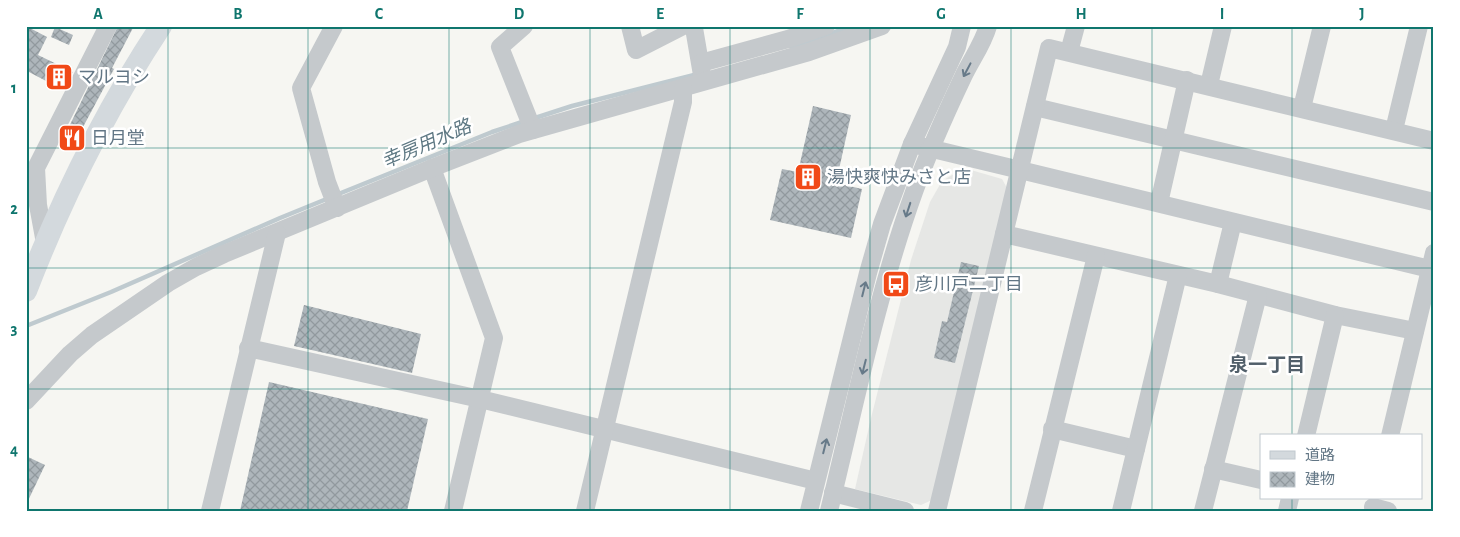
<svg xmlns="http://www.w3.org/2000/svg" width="1460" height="537" font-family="'Alegreya Sans','Noto Sans JP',sans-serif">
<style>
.built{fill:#e6e7e5}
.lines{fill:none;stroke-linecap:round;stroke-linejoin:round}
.stream{stroke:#bfcacf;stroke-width:4.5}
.building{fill:url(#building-cross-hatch)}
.minor{stroke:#c5c9cc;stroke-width:18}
.major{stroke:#d3d9dd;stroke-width:22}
.oneway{stroke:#677a89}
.grid{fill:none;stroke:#0f766e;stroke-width:1;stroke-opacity:0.55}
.labels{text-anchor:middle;stroke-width:5;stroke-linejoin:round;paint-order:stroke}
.poi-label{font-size:18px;fill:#627685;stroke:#fff;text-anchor:start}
.water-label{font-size:19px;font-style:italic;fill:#5e7883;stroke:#fff}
.neighbourhood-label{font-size:19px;font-weight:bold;fill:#515f6a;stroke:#fff}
.neatline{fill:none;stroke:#0f766e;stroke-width:2}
.grid-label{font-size:16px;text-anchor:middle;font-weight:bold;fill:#0f766e}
</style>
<defs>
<pattern id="building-cross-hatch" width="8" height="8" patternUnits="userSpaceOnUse" patternTransform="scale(1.25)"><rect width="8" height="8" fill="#aeb6bb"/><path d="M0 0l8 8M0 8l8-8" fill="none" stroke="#91999e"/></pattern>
</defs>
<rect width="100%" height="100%" fill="#f6f6f2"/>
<!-- built -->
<polygon class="built" points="964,168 1002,179 1007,188 932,500 921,505 855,489 871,418 911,260 930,202 942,181"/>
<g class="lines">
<!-- stream -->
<g class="stream">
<polyline points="792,48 851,26"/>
<polyline points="532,119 572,106 698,74"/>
<polyline points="336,195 492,132 525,121"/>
<polyline points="26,326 111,292 280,218 329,198"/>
</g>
</g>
<!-- building -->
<g class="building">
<polygon points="26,26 47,37 38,55 73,72 63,90 29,72 26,79"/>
<polygon points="118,26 134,26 112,68 114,69 75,142 64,137"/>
<polygon points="55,27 73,35 69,45 51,37"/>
<polygon points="813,106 851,115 836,183 862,189 851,238 770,220 782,169 798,172"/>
<polygon points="961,262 979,266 955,363 934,358 942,321 947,322"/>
<polygon points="304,305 421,334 412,373 294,346"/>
<polygon points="269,382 428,419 407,511 240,511"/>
<polygon points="26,456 45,465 26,505"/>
</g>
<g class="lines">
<!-- minor -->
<g class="minor">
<polyline points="334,26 301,88 327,182 337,208"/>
<polyline points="524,26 500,47 533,130"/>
<polyline points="630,26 636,50 683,26"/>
<polyline points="690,26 694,28 702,75"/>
<polyline points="1069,52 1076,26"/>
<polyline points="701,63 788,39 826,26"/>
<polyline points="1209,85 1223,26"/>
<polyline points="1035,107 1434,202"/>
<polyline points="1302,108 1322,26"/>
<polyline points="1394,130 1419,26"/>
<polyline points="912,144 1434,270"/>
<polyline points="432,168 494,338 453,511"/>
<polyline points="1159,203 1187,80"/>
<polyline points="1004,234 1218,284 1335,315 1415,331"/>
<polyline points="45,243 38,205 36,168 108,26"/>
<polyline points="1218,284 1233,222"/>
<polyline points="248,348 480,399 816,481"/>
<polyline points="26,401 70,354 92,335 168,283 196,267 224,254 432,168 519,134 809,52 882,26"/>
<polyline points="1052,429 1136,449"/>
<polyline points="1306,436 1335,315"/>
<polyline points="1390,436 1434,253"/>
<polyline points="1213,469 1261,480"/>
<polyline points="833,493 905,511"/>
<polyline points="1373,507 1388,511"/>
<polyline points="210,511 277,233"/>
<polyline points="585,511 683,102 683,88"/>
<polyline points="809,511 868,273 882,224 912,144 957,47 962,26"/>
<path d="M829 511C855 404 877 295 914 192 928 153 945 115 963 77 971 60 983 44 988 26"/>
<polyline points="937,511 1049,48 1434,141"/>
<polyline points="1033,511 1096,256"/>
<polyline points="1121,511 1178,275"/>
<polyline points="1203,511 1258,295"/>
<polyline points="1287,511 1290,498"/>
</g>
<!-- major -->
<path class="major" d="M26 291C62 198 106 109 161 26"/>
</g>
<!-- one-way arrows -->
<defs><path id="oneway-shaft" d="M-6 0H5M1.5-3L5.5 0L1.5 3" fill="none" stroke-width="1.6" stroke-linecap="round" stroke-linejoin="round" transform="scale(1.25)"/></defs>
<g class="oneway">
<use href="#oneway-shaft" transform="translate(967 70) rotate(118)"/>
<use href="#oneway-shaft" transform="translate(908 210) rotate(108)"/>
<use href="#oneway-shaft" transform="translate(864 289) rotate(-76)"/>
<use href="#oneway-shaft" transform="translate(864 367) rotate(104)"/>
<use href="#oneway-shaft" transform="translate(825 446) rotate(-76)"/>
</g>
<!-- grid -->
<path class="grid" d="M168 26V511M308 26V511M449 26V511M590 26V511M730 26V511M870 26V511M1011 26V511M1152 26V511M1292 26V436M26 148H1434M26 268H1434M26 389H1434M1292 498V511"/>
<!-- icons -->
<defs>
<g id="building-square" transform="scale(1.4375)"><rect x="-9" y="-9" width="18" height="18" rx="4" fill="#f14917" stroke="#fff"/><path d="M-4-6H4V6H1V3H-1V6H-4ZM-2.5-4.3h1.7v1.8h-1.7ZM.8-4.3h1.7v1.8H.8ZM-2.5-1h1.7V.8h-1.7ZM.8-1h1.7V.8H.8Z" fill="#fff"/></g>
<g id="restaurant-square" transform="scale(1.4375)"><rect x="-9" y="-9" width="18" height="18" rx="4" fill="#f14917" stroke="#fff"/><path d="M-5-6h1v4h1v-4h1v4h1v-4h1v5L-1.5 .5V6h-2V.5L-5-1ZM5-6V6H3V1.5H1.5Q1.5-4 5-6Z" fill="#fff"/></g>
<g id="bus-square" transform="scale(1.4375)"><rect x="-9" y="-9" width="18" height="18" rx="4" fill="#f14917" stroke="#fff"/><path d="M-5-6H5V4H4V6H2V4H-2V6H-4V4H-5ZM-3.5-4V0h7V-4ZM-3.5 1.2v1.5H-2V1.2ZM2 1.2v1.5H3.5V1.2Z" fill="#fff"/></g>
</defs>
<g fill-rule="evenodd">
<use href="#building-square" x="59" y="77"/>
<use href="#restaurant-square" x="72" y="138"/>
<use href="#building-square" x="808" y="177"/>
<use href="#bus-square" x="896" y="284"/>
</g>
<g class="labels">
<!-- poi labels -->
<g class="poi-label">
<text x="78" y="83">マルヨシ</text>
<text x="91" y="144">日月堂</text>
<text x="827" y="183">湯快爽快みさと店</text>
<text x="915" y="290">彦川戸二丁目</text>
</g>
<!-- water labels -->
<g class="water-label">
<text transform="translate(426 143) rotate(-23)" y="7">幸房用水路</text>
</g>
<!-- neighbourhood labels -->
<g class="neighbourhood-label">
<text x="1267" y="371">泉一丁目</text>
</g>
</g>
<!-- border -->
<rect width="1460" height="537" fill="none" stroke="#ffffff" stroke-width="55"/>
<!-- legend -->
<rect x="1260" y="434" width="162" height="65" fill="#ffffff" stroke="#c0c8ce"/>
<rect x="1270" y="451" width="25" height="8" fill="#d3d9dd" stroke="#c0c8ce"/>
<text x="1305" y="460" font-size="15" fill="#627685">道路</text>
<rect x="1270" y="472" width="25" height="15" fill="url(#building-cross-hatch)" stroke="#c0c8ce"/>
<text x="1305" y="484" font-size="15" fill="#627685">建物</text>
<rect x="28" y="28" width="1404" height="482" class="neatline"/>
<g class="grid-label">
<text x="98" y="19">A</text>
<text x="238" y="19">B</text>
<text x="379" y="19">C</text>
<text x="519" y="19">D</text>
<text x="660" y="19">E</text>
<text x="800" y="19">F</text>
<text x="941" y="19">G</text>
<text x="1081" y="19">H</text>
<text x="1222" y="19">I</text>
<text x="1362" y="19">J</text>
<text x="14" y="93">1</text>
<text x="14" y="214">2</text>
<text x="14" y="334">3</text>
<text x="14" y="455">4</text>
</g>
</svg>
